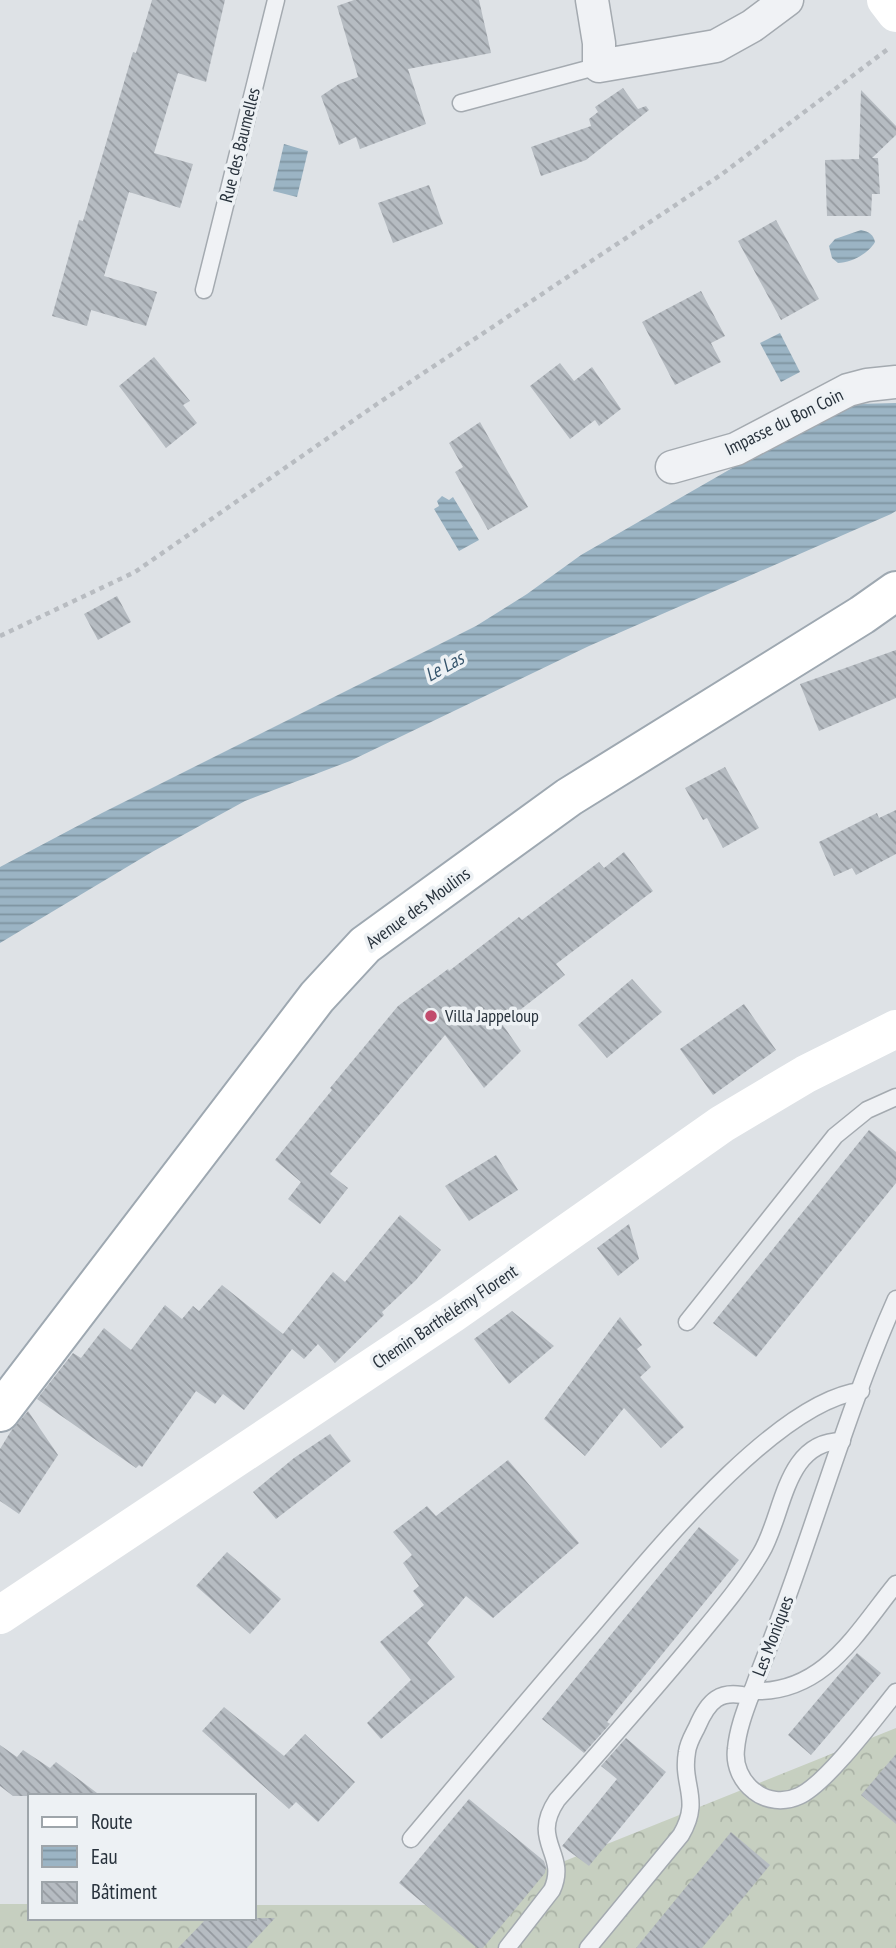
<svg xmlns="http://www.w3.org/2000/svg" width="896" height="1948" font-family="'PT Sans Narrow',sans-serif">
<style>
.forest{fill:url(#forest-crowns)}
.water{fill:url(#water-rules)}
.building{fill:url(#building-back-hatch)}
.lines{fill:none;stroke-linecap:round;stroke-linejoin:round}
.lane-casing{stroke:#a4aab0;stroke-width:19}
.street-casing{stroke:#a4aab0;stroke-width:35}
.primary-casing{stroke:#9ea8b1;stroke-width:42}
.path{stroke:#b8bcc1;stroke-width:4.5;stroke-dasharray:5 5;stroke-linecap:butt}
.lane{stroke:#f0f2f5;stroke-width:16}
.street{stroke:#f0f2f5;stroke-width:32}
.secondary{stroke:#fff;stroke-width:38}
.primary{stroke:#fff;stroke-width:38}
.poi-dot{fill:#c24c6d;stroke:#edf1f4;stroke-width:2.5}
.labels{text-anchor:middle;stroke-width:7;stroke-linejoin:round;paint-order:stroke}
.street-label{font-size:18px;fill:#28323c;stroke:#edf1f4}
.poi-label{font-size:18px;fill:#28323c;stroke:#edf1f4;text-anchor:start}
.water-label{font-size:19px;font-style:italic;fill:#36556c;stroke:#edf1f4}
</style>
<defs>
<pattern id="forest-crowns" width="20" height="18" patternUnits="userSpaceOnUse" patternTransform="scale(1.75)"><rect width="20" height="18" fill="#c6cfc0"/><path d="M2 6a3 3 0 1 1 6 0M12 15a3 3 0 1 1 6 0" fill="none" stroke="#aab2a6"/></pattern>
<pattern id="water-rules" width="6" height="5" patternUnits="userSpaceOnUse" patternTransform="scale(1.75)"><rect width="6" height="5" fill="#9bb4c4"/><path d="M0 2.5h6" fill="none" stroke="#7e93a0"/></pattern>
<pattern id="building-back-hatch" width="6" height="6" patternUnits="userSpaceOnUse" patternTransform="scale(1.75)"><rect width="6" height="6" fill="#b6bcc2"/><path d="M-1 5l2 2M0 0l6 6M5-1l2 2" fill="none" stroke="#94999f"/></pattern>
</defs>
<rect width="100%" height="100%" fill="#dee2e6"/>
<!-- forest -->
<polygon class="forest" points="896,1728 896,1948 0,1948 0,1904 30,1904 30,1918 254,1918 254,1905 455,1905"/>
<!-- water -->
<g class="water">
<polygon points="284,144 308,151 297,197 273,191"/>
<path d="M861 230C869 232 873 234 875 242 869 253 851 263 838 263L832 258 829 246 835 239Z"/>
<polygon points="780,333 800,372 781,382 760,343"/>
<polygon points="896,403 896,511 891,514 589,646 350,761 245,801 152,852 0,943 0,867 102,813 476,626 527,594 581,555 793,433 856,404"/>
<polygon points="442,496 449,500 453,497 479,540 459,551 434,509 439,506 437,501"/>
</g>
<!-- building -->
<g class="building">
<polygon points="152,0 225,0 206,82 178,73 154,153 193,164 180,208 129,192 104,276 157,292 146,326 91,310 87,326 52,316 79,220 83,221 133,52 136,53"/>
<polygon points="354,0 479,0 491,53 408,69 426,124 360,149 356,137 339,145 321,96 339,84 358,77 337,6"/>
<polygon points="623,88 638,109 646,106 649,110 586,160 541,176 531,147 591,126 589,119 598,112 595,107"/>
<polygon points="861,90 896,126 896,135 872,158 878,158 880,194 872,194 871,216 827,216 825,160 859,159"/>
<polygon points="429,185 443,224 393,243 378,203"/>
<polygon points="776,220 819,299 781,320 738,241"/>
<polygon points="701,291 725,336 711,343 721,362 675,385 642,322"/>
<polygon points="154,357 190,401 183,405 197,423 166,448 119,386"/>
<polygon points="560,363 574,381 592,367 621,409 599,426 595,420 570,439 530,386"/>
<polygon points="480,422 528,507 488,530 455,472 463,467 449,443"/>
<polygon points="117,596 131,622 98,640 84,614"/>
<polygon points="896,650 896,698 819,731 800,684"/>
<polygon points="725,767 759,828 723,848 707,818 703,820 685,788"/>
<polygon points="896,810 896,854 856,875 852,868 834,876 819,842 877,813 879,818"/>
<polygon points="624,852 653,891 556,964 565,975 502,1024 521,1051 484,1088 445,1035 330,1174 348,1188 320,1224 288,1199 301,1182 275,1160 332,1090 330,1088 398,1006 448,969 449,971 519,917 522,920 599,862 604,868"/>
<polygon points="632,979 662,1012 607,1058 578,1025"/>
<polygon points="744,1004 776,1050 713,1095 680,1049"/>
<polygon points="869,1130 896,1152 896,1183 756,1357 713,1323"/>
<polygon points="496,1155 518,1190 469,1221 445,1186"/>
<polygon points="400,1215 441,1250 416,1280 382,1312 384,1315 335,1363 318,1344 304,1359 292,1349 244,1410 223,1394 215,1404 196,1391 142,1467 139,1465 136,1468 37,1399 73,1353 81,1358 104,1328 131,1350 165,1305 182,1319 193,1306 199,1311 222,1285 283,1334 333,1272 345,1282"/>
<polygon points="629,1224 639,1259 618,1276 597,1248"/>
<polygon points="512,1311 554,1346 509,1384 474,1339"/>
<polygon points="620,1317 642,1345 637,1349 651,1367 640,1377 684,1427 661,1448 624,1408 585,1456 544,1419"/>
<polygon points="28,1411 58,1455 19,1514 0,1501 0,1449 11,1431"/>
<polygon points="330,1434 351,1461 276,1519 253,1492 294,1458"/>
<polygon points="508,1460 579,1543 493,1618 466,1596 427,1643 455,1677 381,1739 367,1723 411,1680 380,1642 424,1605 413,1591 419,1586 403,1563 412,1555 393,1532 427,1506 436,1516"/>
<polygon points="699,1527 739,1560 607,1722 610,1724 584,1753 542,1719"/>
<polygon points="227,1552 281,1599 250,1634 196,1586"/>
<polygon points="857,1653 881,1673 811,1755 788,1735"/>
<polygon points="224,1707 284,1756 305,1734 355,1782 318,1822 296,1802 289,1809 202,1731"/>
<polygon points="626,1738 666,1772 589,1866 562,1846 617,1779 601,1766"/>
<polygon points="0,1745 17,1757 23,1750 50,1768 56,1762 101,1796 13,1796 0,1786"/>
<polygon points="896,1754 896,1824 861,1795"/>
<polygon points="469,1799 544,1861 546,1867 545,1873 483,1948 477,1948 399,1883"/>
<polygon points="731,1832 770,1865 702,1948 636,1948"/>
<polygon points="207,1918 275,1918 247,1948 178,1948"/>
</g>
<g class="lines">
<!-- lane casing -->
<g class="lane-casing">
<g id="lane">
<polyline points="461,103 599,66"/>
<polyline points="204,290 276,0"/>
<path d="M896 1299C855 1391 826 1489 792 1584 781 1615 769 1647 757 1678 749 1701 738 1725 736 1749 734 1765 741 1781 754 1791 766 1801 784 1803 799 1796 826 1784 876 1717 896 1692"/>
<polyline points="687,1322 835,1136 867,1110 896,1097"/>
<path d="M752 1691C824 1694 856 1633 896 1584"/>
<path d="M411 1839C470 1769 529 1698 590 1628 646 1563 774 1401 861 1391"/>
<path d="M507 1948 552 1890C569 1853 529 1842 557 1800 603 1748 649 1696 693 1643 717 1614 742 1585 761 1553 784 1515 784 1441 842 1441"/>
<path d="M588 1948 681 1835C702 1799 681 1786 687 1752 688 1743 693 1735 697 1727 708 1701 720 1688 750 1697"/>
</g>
</g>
<!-- street casing -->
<g class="street-casing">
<g id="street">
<polyline points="592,0 599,43 599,66 716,46 752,26 787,0"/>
<polyline points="672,467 736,449 848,390 867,385 896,382"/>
</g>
</g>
<!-- primary casing -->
<g class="primary-casing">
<polyline id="primary" points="0,1412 317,997 365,945 569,797 862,615 896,591"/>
</g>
<!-- path -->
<polyline class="path" points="0,636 135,572 377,404 722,174 888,49"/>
<!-- lane -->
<use href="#lane" class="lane"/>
<!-- street -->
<use href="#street" class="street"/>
<!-- secondary -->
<g class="secondary">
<polyline points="886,0 896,13"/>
<polyline points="0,1615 452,1314 722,1124 806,1074 896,1029"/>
</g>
<!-- primary -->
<use href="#primary" class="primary"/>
</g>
<!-- markers -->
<circle class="poi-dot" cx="431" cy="1016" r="7"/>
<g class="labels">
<!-- street labels -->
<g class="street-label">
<text transform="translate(240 145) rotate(-76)" y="6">Rue des Baumelles</text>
<text transform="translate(784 422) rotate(-26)" y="6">Impasse du Bon Coin</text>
<text transform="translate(418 908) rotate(-36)" y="6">Avenue des Moulins</text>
<text transform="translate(445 1317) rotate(-34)" y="6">Chemin Barthélémy Florent</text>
<text transform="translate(773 1636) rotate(-69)" y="6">Les Moniques</text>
</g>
<!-- poi labels -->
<g class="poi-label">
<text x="445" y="1022">Villa Jappeloup</text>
</g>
<!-- water labels -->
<g class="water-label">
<text transform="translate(444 666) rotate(-29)" y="7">Le Las</text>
</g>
</g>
<!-- legend -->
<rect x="28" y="1794" width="228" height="126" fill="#edf1f4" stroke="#9ea5aa" stroke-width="2"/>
<rect x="42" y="1817" width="35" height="10" fill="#ffffff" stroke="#9ea5aa" stroke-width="2"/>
<text x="91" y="1829" font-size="21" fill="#28323c">Route</text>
<rect x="42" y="1846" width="35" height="21" fill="url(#water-rules)" stroke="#9ea5aa" stroke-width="2"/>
<text x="91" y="1864" font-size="21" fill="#28323c">Eau</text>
<rect x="42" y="1882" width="35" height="21" fill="url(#building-back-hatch)" stroke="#9ea5aa" stroke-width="2"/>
<text x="91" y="1899" font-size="21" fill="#28323c">Bâtiment</text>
</svg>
